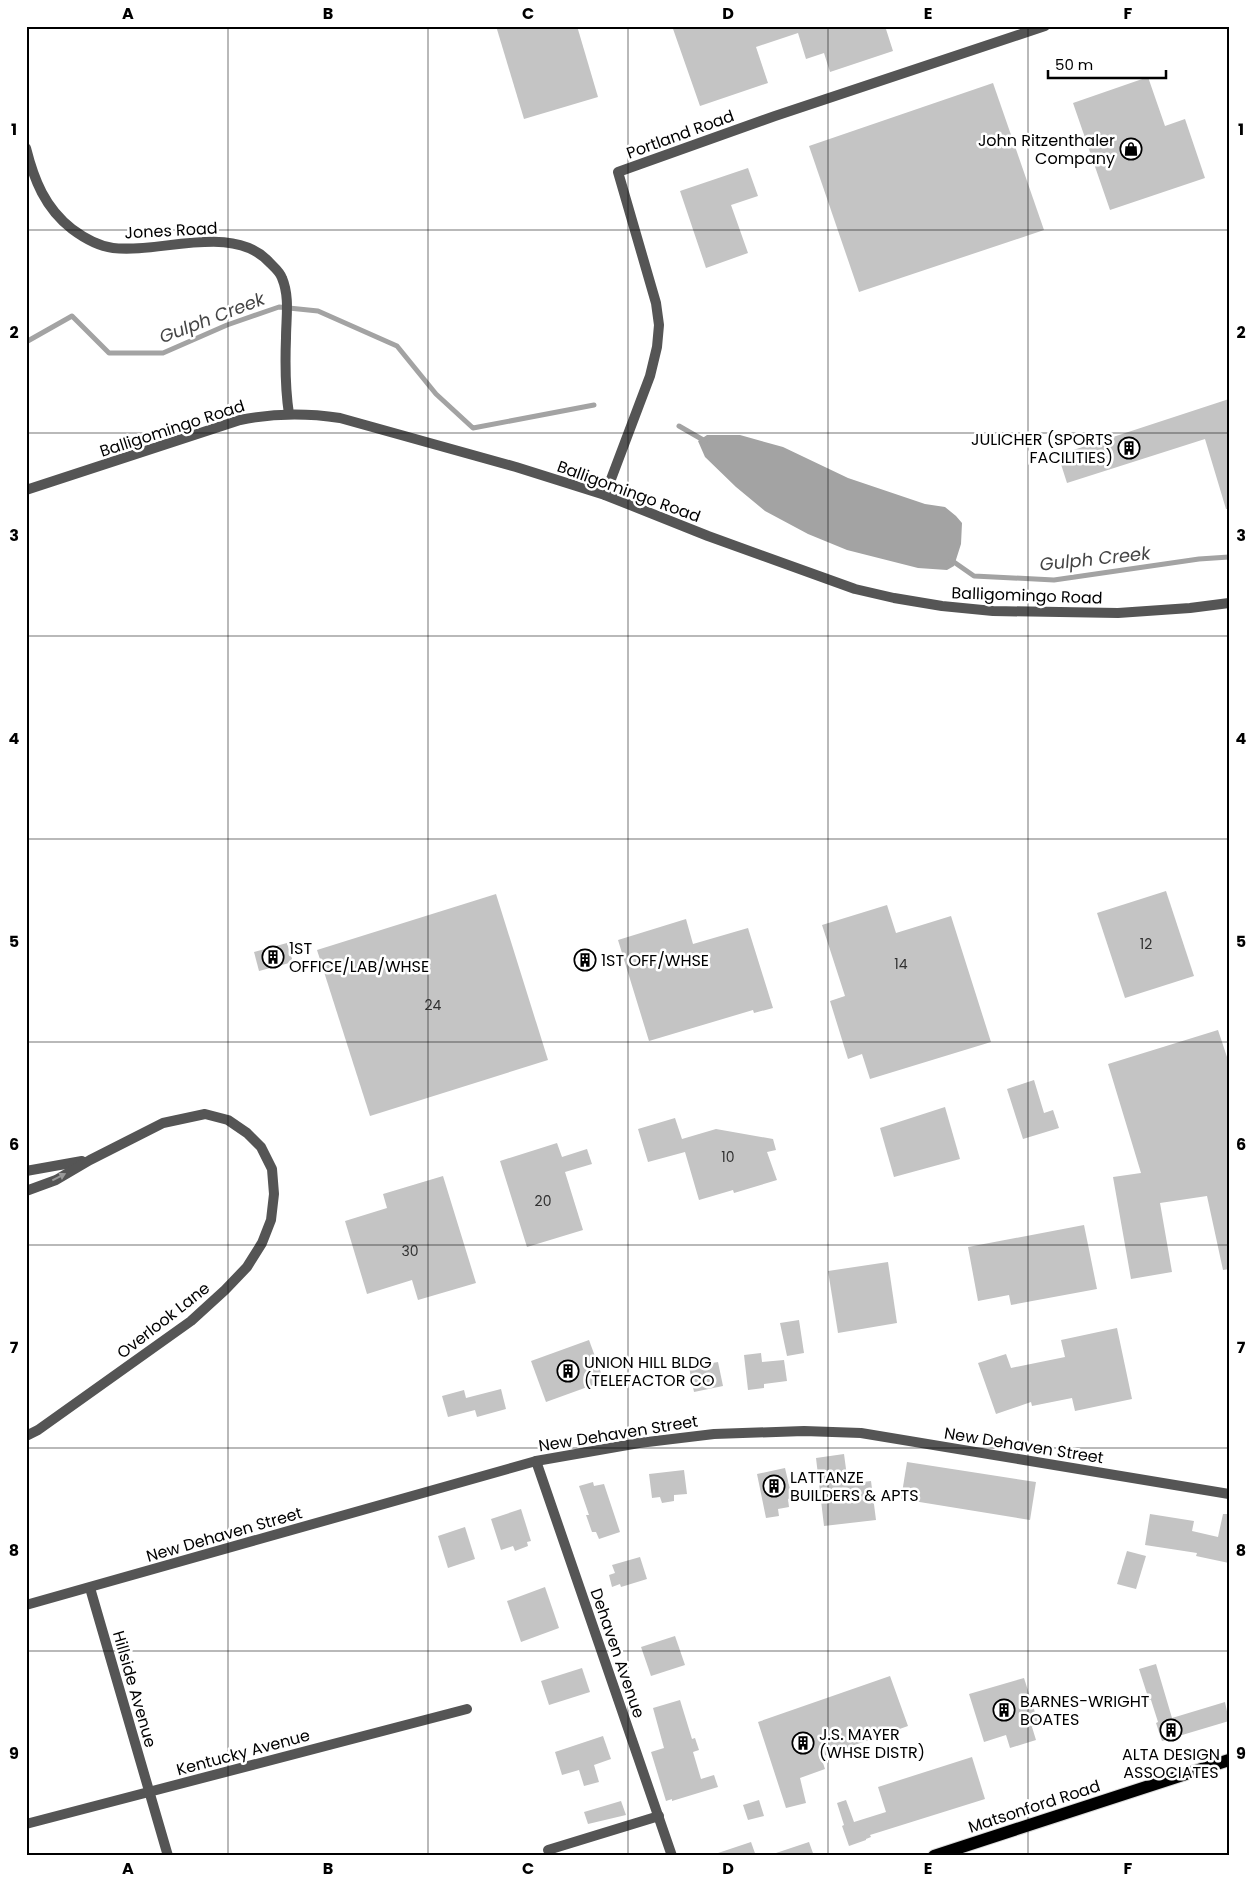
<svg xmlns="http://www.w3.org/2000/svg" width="1255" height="1882" font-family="Poppins,sans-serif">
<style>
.water{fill:#a3a3a3}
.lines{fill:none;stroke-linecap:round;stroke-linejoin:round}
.stream{stroke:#a3a3a3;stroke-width:5}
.building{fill:#c4c4c4}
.primary-casing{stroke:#dbdbdb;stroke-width:14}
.minor{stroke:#555;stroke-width:10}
.tertiary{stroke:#555;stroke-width:10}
.primary{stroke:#000;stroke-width:12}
.oneway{fill:#999}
.grid{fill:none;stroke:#000;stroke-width:1;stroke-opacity:0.55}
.labels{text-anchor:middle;stroke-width:5;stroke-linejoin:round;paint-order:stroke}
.number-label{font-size:14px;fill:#313131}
.street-label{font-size:16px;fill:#000;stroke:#fff}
.poi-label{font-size:16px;fill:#000;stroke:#fff;text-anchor:start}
.water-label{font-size:18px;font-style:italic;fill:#444;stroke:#fff}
.neatline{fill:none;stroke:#000;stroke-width:2}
.grid-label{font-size:16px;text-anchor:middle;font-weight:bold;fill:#000}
</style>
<rect width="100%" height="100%" fill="#fff"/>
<!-- water -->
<polygon class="water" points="707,435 740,435 783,447 848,478 925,504 945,507 956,516 962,523 961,544 954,566 947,570 918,568 847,550 808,534 765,511 736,487 705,457 698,441"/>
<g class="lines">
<!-- stream -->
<g class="stream">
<polyline points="26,342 72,316 109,353 163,353 227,325 279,307 318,311 397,346 436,394 473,428 594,405"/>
<polyline points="679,426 705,441"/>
<polyline points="951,560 974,576 1054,580 1199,559 1229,557"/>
</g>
</g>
<!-- building -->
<g class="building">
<polygon points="496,26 577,26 598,97 524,119"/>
<polygon points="672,26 885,26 893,51 830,72 824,53 806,59 798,33 756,47 768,83 700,106"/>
<polygon points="1148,77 1165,126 1185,119 1205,178 1110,210 1073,103"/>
<polygon points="993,83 1044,230 859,292 809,146"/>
<polygon points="748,168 758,196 731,205 748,253 706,268 680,191"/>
<polygon points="1229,399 1229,509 1226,509 1205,439 1067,483 1058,455"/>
<polygon points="1166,891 1194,976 1125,998 1097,913"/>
<polygon points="496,894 548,1060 370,1116 317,950"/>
<polygon points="887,905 896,933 951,916 991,1042 870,1079 862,1054 848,1059 830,1001 845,996 822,925"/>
<polygon points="686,919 693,944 748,928 773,1008 754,1013 753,1010 649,1041 618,940"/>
<polygon points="287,943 293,962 259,971 254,952"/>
<polygon points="1218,1030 1229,1063 1229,1269 1223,1270 1207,1196 1160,1203 1172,1272 1131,1279 1113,1177 1141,1173 1108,1064"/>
<polygon points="1034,1080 1044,1113 1053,1110 1059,1128 1023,1139 1007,1089"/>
<polygon points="945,1107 960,1159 894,1177 880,1128"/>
<polygon points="675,1118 682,1139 716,1129 773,1139 776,1150 767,1152 777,1180 734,1193 733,1190 699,1200 685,1152 648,1162 638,1129"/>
<polygon points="557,1143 562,1157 587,1149 592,1164 565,1172 583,1230 527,1247 500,1161"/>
<polygon points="443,1176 476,1283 418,1300 412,1280 367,1294 345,1221 387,1208 383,1194"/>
<polygon points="1084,1225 1097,1289 1011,1305 1009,1295 978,1301 968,1247"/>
<polygon points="888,1262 897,1323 838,1333 828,1271"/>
<polygon points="799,1320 804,1353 787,1356 780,1323"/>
<polygon points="1117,1328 1132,1399 1075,1411 1072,1398 1032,1406 1031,1402 996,1414 978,1363 1006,1354 1011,1368 1065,1357 1061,1340"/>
<polygon points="589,1340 604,1381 546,1402 531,1361"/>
<polygon points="761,1353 762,1362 784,1360 787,1381 764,1384 764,1388 748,1390 744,1355"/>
<polygon points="718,1362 723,1386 694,1392 689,1367"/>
<polygon points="501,1389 506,1409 477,1417 475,1410 448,1417 442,1396 464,1390 466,1398"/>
<polygon points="844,1454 848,1484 871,1481 876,1520 824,1526 816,1458"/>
<polygon points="907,1462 1036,1482 1030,1520 901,1499"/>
<polygon points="785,1468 792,1498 788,1499 789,1507 778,1509 779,1516 766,1518 757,1474"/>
<polygon points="684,1470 687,1494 674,1495 674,1501 662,1503 660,1497 652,1498 649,1474"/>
<polygon points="593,1482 594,1486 604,1484 620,1532 599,1539 596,1532 592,1532 586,1515 589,1515 579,1486"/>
<polygon points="521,1509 531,1541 527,1542 528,1546 515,1551 513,1546 501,1550 491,1519"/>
<polygon points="1150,1514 1194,1521 1192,1531 1218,1537 1223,1514 1229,1514 1229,1563 1196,1556 1197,1553 1145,1545"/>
<polygon points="465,1527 475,1559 448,1568 438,1536"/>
<polygon points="1127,1551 1146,1556 1136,1589 1117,1584"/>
<polygon points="640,1557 647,1579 621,1587 620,1584 612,1587 609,1575 615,1573 612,1565"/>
<polygon points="545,1587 559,1628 521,1642 507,1601"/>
<polygon points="675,1636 685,1665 651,1676 641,1647"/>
<polygon points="1156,1664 1172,1718 1225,1702 1229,1721 1162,1741 1156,1723 1158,1722 1151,1700 1149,1700 1139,1669"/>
<polygon points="582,1668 590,1692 549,1705 541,1681"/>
<polygon points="890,1676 908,1726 821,1757 825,1769 800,1778 806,1803 786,1808 758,1722"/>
<polygon points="1024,1678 1039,1725 1032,1727 1036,1740 1010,1748 1006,1735 984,1742 969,1694"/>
<polygon points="680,1700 692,1739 695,1738 699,1750 693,1752 701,1779 714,1775 718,1787 672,1801 672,1799 666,1801 651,1752 664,1748 653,1708"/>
<polygon points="603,1736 611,1759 594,1765 599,1782 584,1786 579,1770 562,1775 555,1752"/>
<polygon points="972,1757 985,1799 870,1835 871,1837 866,1839 866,1840 849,1846 842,1826 844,1825 837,1803 846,1800 854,1822 886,1812 878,1787"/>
<polygon points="759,1800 764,1816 748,1820 743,1805"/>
<polygon points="621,1801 626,1815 588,1824 584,1812"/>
<polygon points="751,1842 756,1856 718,1856 718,1853"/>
<polygon points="809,1842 814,1856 776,1856 776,1853"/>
</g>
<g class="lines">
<!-- primary casing -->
<g class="primary-casing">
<polyline id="primary" points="934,1856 1229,1760"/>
</g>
<!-- minor -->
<g class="minor">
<path d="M26 148C34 180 45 208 72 229 84 238 98 246 113 248 160 254 234 222 270 263 274 267 280 272 282 278 290 297 286 318 286 338 285 364 285 388 289 414"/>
<polyline points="605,495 650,376 657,347 659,325 656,303 618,172 775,116 1045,26"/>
<polyline points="26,1171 82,1161"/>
<polyline points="26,1191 56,1180 90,1160 163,1123 205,1114 228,1120 247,1133 261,1147 272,1169 274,1194 271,1220 262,1243 247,1267 225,1290 191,1321 38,1430 26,1436"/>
<polyline points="536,1461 672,1856"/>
<polyline points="90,1588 168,1856"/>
<polyline points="26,1605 536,1461 639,1443 714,1434 804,1431 861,1433 1229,1494"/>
<polyline points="26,1824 467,1709"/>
<polyline points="548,1850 659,1816"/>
</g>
<!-- tertiary -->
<path class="tertiary" d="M26 490 240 420C274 413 306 413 340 418L516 467 605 495 708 536 855 589 894 598 942 606 993 611 1118 613 1190 608 1229 603"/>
<!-- primary -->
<use href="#primary" class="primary"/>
</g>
<!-- one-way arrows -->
<defs><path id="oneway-solid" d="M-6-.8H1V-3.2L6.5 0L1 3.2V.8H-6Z" transform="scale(1.25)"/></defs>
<use class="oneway" href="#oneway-solid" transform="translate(59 1177) rotate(-27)"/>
<!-- grid -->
<path class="grid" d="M228 26V1856M428 26V1856M628 26V1856M828 26V1856M1028 26V1856M26 230H1229M26 433H1229M26 636H1229M26 839H1229M26 1042H1229M26 1245H1229M26 1448H1229M26 1651H1229"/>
<!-- icons -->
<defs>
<g id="shop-ring" transform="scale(1.125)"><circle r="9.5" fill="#fff" stroke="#000" stroke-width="1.5"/><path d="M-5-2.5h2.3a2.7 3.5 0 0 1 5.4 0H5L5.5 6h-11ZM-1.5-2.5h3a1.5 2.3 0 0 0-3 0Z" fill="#000"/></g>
<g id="building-ring" transform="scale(1.125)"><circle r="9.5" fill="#fff" stroke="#000" stroke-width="1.5"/><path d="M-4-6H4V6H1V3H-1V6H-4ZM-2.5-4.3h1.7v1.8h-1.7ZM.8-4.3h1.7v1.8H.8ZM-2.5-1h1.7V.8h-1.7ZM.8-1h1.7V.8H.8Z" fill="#000"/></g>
</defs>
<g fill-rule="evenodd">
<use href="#shop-ring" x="1131" y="149"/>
<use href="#building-ring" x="1129" y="448"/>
<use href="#building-ring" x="273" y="957"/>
<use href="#building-ring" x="585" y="960"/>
<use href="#building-ring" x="568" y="1371"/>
<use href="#building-ring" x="774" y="1486"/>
<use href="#building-ring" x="1004" y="1710"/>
<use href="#building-ring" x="1171" y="1730"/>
<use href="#building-ring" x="803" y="1743"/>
</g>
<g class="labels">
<!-- number labels -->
<g class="number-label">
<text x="1146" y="949">12</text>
<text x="901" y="969">14</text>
<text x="433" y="1010">24</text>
<text x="728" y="1162">10</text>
<text x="543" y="1206">20</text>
<text x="410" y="1256">30</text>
</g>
<!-- street labels -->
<g class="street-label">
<text transform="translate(680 134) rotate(-20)" y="6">Portland Road</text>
<text transform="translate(171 230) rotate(-3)" y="6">Jones Road</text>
<text transform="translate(172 428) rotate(-18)" y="6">Balligomingo Road</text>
<text transform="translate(629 491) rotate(20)" y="6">Balligomingo Road</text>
<text transform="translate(1027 595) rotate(2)" y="6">Balligomingo Road</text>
<text transform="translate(163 1320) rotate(-38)" y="6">Overlook Lane</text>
<text transform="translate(618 1433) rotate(-9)" y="6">New Dehaven Street</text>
<text transform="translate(1024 1445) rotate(9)" y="6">New Dehaven Street</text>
<text transform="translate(224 1534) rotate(-16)" y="6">New Dehaven Street</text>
<text transform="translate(618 1653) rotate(71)" y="6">Dehaven Avenue</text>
<text transform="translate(135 1689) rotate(74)" y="6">Hillside Avenue</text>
<text transform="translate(243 1752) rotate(-15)" y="6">Kentucky Avenue</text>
<text transform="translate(1034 1806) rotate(-18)" y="6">Matsonford Road</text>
</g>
<!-- poi labels -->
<g class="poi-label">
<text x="1115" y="146" text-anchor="end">John Ritzenthaler<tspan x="1115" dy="18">Company</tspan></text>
<text x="1113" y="445" text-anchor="end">JULICHER (SPORTS<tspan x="1113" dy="18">FACILITIES)</tspan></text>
<text x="289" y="954">1ST<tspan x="289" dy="18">OFFICE/LAB/WHSE</tspan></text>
<text x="601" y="966">1ST OFF/WHSE</text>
<text x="584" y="1368">UNION HILL BLDG<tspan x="584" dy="18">(TELEFACTOR CO</tspan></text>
<text x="790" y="1483">LATTANZE<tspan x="790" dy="18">BUILDERS &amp; APTS</tspan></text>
<text x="1020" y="1707">BARNES-WRIGHT<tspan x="1020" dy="18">BOATES</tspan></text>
<text x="819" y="1740">J.S. MAYER<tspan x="819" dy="18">(WHSE DISTR)</tspan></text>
<text x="1171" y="1760" text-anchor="middle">ALTA DESIGN<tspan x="1171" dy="18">ASSOCIATES</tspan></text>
</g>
<!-- water labels -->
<g class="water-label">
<text transform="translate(212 318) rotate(-21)" y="6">Gulph Creek</text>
<text transform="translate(1095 559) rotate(-6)" y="6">Gulph Creek</text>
</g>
</g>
<!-- border -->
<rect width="1255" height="1882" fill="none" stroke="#ffffff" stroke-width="55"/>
<!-- scale -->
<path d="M1048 70v8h118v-8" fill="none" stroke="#000000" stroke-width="2.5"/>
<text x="1055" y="70" font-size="15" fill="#000000" stroke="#ffffff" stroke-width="4" paint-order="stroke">50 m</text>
<rect x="28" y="28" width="1200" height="1826" class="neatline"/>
<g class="grid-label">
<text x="128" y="19">A</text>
<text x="328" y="19">B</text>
<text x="528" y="19">C</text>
<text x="728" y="19">D</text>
<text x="928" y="19">E</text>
<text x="1128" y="19">F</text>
<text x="14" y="135">1</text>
<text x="1241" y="135">1</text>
<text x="14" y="338">2</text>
<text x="1241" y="338">2</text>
<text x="14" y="541">3</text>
<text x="1241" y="541">3</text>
<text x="14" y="744">4</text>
<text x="1241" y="744">4</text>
<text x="14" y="947">5</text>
<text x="1241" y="947">5</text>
<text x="14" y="1150">6</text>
<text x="1241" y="1150">6</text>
<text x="14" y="1353">7</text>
<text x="1241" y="1353">7</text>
<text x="14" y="1556">8</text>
<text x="1241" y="1556">8</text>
<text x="14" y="1759">9</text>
<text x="1241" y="1759">9</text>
<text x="128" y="1874">A</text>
<text x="328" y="1874">B</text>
<text x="528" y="1874">C</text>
<text x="728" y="1874">D</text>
<text x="928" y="1874">E</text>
<text x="1128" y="1874">F</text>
</g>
</svg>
